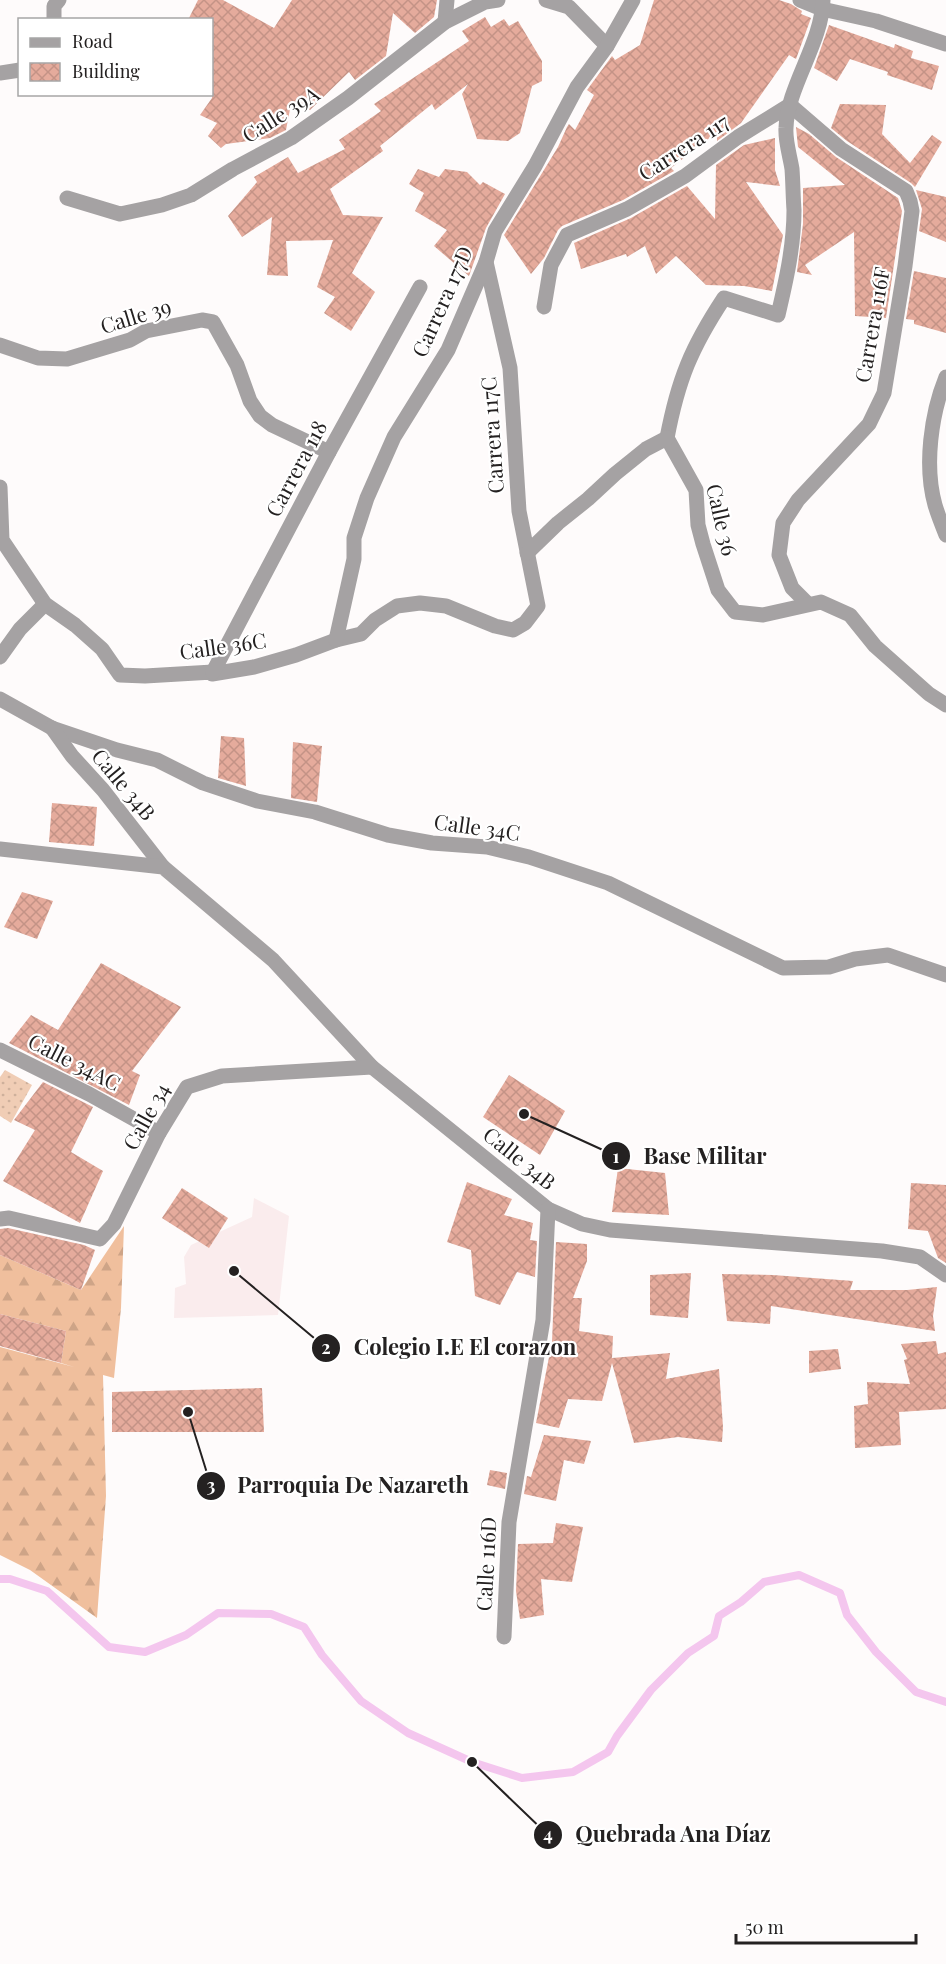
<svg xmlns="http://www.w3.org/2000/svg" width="946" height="1964" font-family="'Playfair Display',serif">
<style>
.built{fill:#faeced}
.forest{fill:url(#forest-firs)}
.park{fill:url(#park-dots)}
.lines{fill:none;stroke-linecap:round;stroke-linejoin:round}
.stream{stroke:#f4c6ee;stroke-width:8}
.building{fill:url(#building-cross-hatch)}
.minor{stroke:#a5a2a3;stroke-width:15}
.labels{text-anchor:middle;stroke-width:4.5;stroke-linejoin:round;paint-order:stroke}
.street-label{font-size:21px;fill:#242121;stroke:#fff}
.leader{fill:none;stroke:#242121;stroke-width:2}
.callout-dot{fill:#242121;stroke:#fff;stroke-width:2}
.mark-label{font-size:18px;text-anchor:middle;font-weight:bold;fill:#fff}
.callout-label{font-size:22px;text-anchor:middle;font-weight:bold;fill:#242121;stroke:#fff;stroke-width:4.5;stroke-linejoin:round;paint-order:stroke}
</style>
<defs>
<pattern id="forest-firs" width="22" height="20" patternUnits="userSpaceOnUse" patternTransform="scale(1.5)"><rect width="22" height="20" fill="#f0bf9d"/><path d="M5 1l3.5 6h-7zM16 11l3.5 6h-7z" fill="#cea487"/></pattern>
<pattern id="park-dots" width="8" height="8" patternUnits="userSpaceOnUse" patternTransform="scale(1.5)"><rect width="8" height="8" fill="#f0cdb5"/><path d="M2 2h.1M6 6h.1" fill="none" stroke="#ceb09b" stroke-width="1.8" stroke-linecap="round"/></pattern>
<pattern id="building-cross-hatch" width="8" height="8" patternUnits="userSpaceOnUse" patternTransform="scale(1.5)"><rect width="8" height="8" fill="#e5ab9c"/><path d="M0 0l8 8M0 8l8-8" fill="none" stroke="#c49386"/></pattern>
</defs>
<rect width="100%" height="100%" fill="#fefbfb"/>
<!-- built -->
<polygon class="built" points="254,1198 289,1216 278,1315 174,1318 175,1288 186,1284 184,1257 191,1245 252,1217"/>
<!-- forest -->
<polygon class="forest" points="124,1226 121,1308 114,1378 103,1375 106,1496 97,1618 30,1570 0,1555 0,1347 74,1367 61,1363 66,1331 0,1314 0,1255 81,1290"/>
<!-- park -->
<polygon class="park" points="5,1070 32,1085 11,1123 0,1116 0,1077"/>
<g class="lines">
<!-- stream -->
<polyline class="stream" points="0,1579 10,1579 47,1591 109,1647 145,1652 186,1635 218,1613 271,1614 304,1627 322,1655 361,1701 408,1733 472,1762 522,1778 573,1772 608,1752 617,1736 651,1690 688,1653 714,1636 719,1616 741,1602 764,1582 799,1575 840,1593 847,1615 876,1652 916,1692 946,1702"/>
</g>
<!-- building -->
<g class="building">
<polygon points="198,0 223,0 274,28 292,0 437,0 434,17 415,33 393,13 386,56 355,80 349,72 310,110 291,104 286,130 270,138 226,144 221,148 208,136 217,123 200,115 212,98 212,20 188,20"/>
<polygon points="654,0 779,0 791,4 802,11 801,14 811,18 796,59 789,55 741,123 717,141 717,132 671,168 674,171 623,200 562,226 558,230 544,258 531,274 504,235 558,147 567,127 569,124 575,130 594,95 587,90 612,56 615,60 640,45"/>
<polygon points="485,17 491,27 504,19 509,26 518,21 542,61 542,81 532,86 520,133 508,141 477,139 462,94 468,84 435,110 432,104 380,146 383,151 330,189 343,215 383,217 352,273 375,292 351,331 324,313 335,297 317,287 333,240 286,241 288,276 267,275 272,217 242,237 228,216 257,182 254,177 288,157 298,173 345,149 339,140 381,111 374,104 469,41 462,31"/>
<polygon points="829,25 894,48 895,44 913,51 911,58 939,66 932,90 887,75 888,72 850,59 837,81 814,68"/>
<polygon points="840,104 886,105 882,134 910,163 932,135 942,142 915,187 911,183 847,141 831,128"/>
<polygon points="796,127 809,134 836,157 898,198 902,211 886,318 855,316 854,232 805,265 812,275 797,272 803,224 803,188 845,185 798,147"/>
<polygon points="775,138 775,170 780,186 746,182 783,235 772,291 744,286 706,285 676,256 656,274 645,246 627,257 626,254 581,269 574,243 631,218 687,186 715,219 716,165 744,145"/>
<polygon points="418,169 439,177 445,169 467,172 480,185 483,182 505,194 486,228 469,276 434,246 447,230 415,211 424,193 409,184"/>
<polygon points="916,190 946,197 946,242 919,231 922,209"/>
<polygon points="914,271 946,278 946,333 914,324 914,320 906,319"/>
<polygon points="221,736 244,738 246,786 218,778"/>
<polygon points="293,742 322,746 317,802 291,798"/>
<polygon points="52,803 97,807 94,846 49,842"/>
<polygon points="22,892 53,901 37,939 4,927"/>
<polygon points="101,963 181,1007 132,1071 140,1075 129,1105 9,1043 31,1015 58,1030"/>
<polygon points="509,1075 565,1111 540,1155 483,1117"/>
<polygon points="43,1082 93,1107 71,1152 103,1171 80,1223 3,1181 35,1130 14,1120"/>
<polygon points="618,1168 665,1173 669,1215 612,1212"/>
<polygon points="467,1182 512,1199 504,1215 533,1223 530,1240 537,1241 535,1277 517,1272 500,1305 475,1296 471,1250 447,1242"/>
<polygon points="911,1183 946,1185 946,1263 938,1258 928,1231 908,1229"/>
<polygon points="182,1188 228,1218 209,1248 162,1218"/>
<polygon points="8,1228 84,1245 95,1250 81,1290 0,1255 0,1229"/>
<polygon points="556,1242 587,1244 587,1261 573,1298 582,1298 579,1331 613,1336 612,1358 670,1353 666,1379 719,1369 723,1427 722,1442 678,1437 634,1443 612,1363 602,1401 568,1399 559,1428 536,1423 552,1342"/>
<polygon points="691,1273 688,1318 650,1315 650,1275"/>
<polygon points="722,1274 773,1275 853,1281 850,1290 907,1290 937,1287 933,1316 935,1331 771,1306 770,1324 727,1321"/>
<polygon points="0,1314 66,1331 61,1363 0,1346"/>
<polygon points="936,1341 938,1354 946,1352 946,1409 899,1412 901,1445 855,1448 854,1406 868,1404 867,1382 910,1384 904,1360 907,1359 901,1344"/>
<polygon points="838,1349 841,1369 809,1373 809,1351"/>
<polygon points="262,1388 264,1432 112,1432 112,1392"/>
<polygon points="544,1435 591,1441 584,1464 564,1460 556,1501 524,1494 527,1476 531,1477"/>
<polygon points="490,1470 507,1473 505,1489 487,1485"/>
<polygon points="556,1523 583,1527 572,1582 541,1579 544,1615 520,1619 516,1591 518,1544 553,1543"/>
</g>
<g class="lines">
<!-- minor -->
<g class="minor">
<polyline points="546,0 569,7 607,46"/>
<polyline points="800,0 822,9 876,21 946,44"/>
<polyline points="54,20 54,6 59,0"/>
<polyline points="445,22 447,0"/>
<polyline points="0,73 20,70"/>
<polyline points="790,105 841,149 906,191 910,201 912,211 905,266 884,393 869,424 798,500 783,523 779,555 792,588 808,604"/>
<polyline points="67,198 120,214 162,205 191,195 233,169 291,138 348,98 445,22 485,2 498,0"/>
<polyline points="544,307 551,265 567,235 627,209 685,176 738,137 790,105"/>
<polyline points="0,345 38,358 67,359 130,340 146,331 202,320 213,322 237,365 250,401 260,416 272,425 329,452"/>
<path d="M946 377C931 414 924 466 935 505 938 515 942 525 946 535"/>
<path d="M667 438C678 380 691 348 724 298L778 315C786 281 794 246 794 210 793 197 793 182 792 169 790 156 785 141 786 128 787 87 822 43 823 0"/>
<polyline points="667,438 696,490 698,525 703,544 718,590 735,612 763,615 821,602 850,615 875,646 929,694 946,705"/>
<polyline points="0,487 2,540 45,604 75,625 102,649 120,675 145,676 213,672 212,674 254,667 296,655 336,640 361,634 375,620 397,606 420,603 446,606 495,626 513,630 525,623 538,606 519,511 510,368 486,262"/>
<polyline points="527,553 558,523 588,499 615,474 646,449 667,438"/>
<polyline points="336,640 354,559 354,538 367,498 394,437 448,350 486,262 495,231 535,166 577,87 607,46 633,0"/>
<polyline points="0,657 20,629 45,604"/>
<polyline points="213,672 329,452 420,287"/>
<polyline points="0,699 52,728 117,750 157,760 203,783 257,801 315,812 388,835 432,843 487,847 529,857 608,883 783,968 829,967 855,959 888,955 946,975"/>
<polyline points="52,728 72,756 103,790 163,867"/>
<polyline points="0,849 163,867 273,960 372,1067 548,1209 582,1224 610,1230 882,1251 920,1257 946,1275"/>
<polyline points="0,1050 89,1094 159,1133"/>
<polyline points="0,1219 9,1218 100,1239 114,1224 159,1133 187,1087 222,1076 372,1067"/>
<polyline points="504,1637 509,1522 543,1320 548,1209"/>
</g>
</g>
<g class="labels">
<!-- street labels -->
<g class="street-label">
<text transform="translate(281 115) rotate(-32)" y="7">Calle 39A</text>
<text transform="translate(684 148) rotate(-33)" y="7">Carrera 117</text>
<text transform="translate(443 302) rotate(-66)" y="7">Carrera 177D</text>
<text transform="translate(136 317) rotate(-17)" y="7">Calle 39</text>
<text transform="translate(873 325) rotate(-80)" y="7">Carrera 116F</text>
<text transform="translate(493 435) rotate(-94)" y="7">Carrera 117C</text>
<text transform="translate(297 469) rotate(-62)" y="7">Carrera 118</text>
<text transform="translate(721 520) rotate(77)" y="7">Calle 36</text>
<text transform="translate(223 647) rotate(-8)" y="7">Calle 36C</text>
<text transform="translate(123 785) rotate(50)" y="7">Calle 34B</text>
<text transform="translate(477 828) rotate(8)" y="7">Calle 34C</text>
<text transform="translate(74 1063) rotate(27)" y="7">Calle 34AC</text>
<text transform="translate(147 1117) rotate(-61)" y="7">Calle 34</text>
<text transform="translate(519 1159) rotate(39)" y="7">Calle 34B</text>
<text transform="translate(487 1564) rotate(-87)" y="7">Calle 116D</text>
</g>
</g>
<!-- callouts -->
<path class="leader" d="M524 1114L616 1156M234 1271L326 1348M188 1412L211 1486M472 1762L548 1835"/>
<g class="callout-dot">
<circle cx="524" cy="1114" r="6"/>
<circle cx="234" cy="1271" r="6"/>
<circle cx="188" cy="1412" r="6"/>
<circle cx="472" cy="1762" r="6"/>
<circle cx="616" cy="1156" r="15"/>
<circle cx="326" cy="1348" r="15"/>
<circle cx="211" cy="1486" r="15"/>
<circle cx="548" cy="1835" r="15"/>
</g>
<g class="mark-label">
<text x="616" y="1163">1</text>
<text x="326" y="1354">2</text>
<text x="211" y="1492">3</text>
<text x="548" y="1841">4</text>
</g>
<g class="callout-label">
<text x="705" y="1164">Base Militar</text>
<text x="465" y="1355">Colegio I.E El corazon</text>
<text x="353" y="1493">Parroquia De Nazareth</text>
<text x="673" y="1842">Quebrada Ana Díaz</text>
</g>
<!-- legend -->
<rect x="18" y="18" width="195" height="78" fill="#ffffff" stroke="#a7a6a6" stroke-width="1.5"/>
<rect x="30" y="38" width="30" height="9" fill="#a5a2a3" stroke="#a7a6a6" stroke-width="1.5"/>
<text x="72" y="48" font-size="18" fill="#242121">Road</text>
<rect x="30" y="63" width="30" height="18" fill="url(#building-cross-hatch)" stroke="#a7a6a6" stroke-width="1.5"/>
<text x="72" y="78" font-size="18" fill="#242121">Building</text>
<!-- scale -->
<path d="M736 1934v9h180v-9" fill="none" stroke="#242121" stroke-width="3"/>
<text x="745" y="1934" font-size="18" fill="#242121" stroke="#ffffff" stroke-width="4.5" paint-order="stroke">50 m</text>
</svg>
